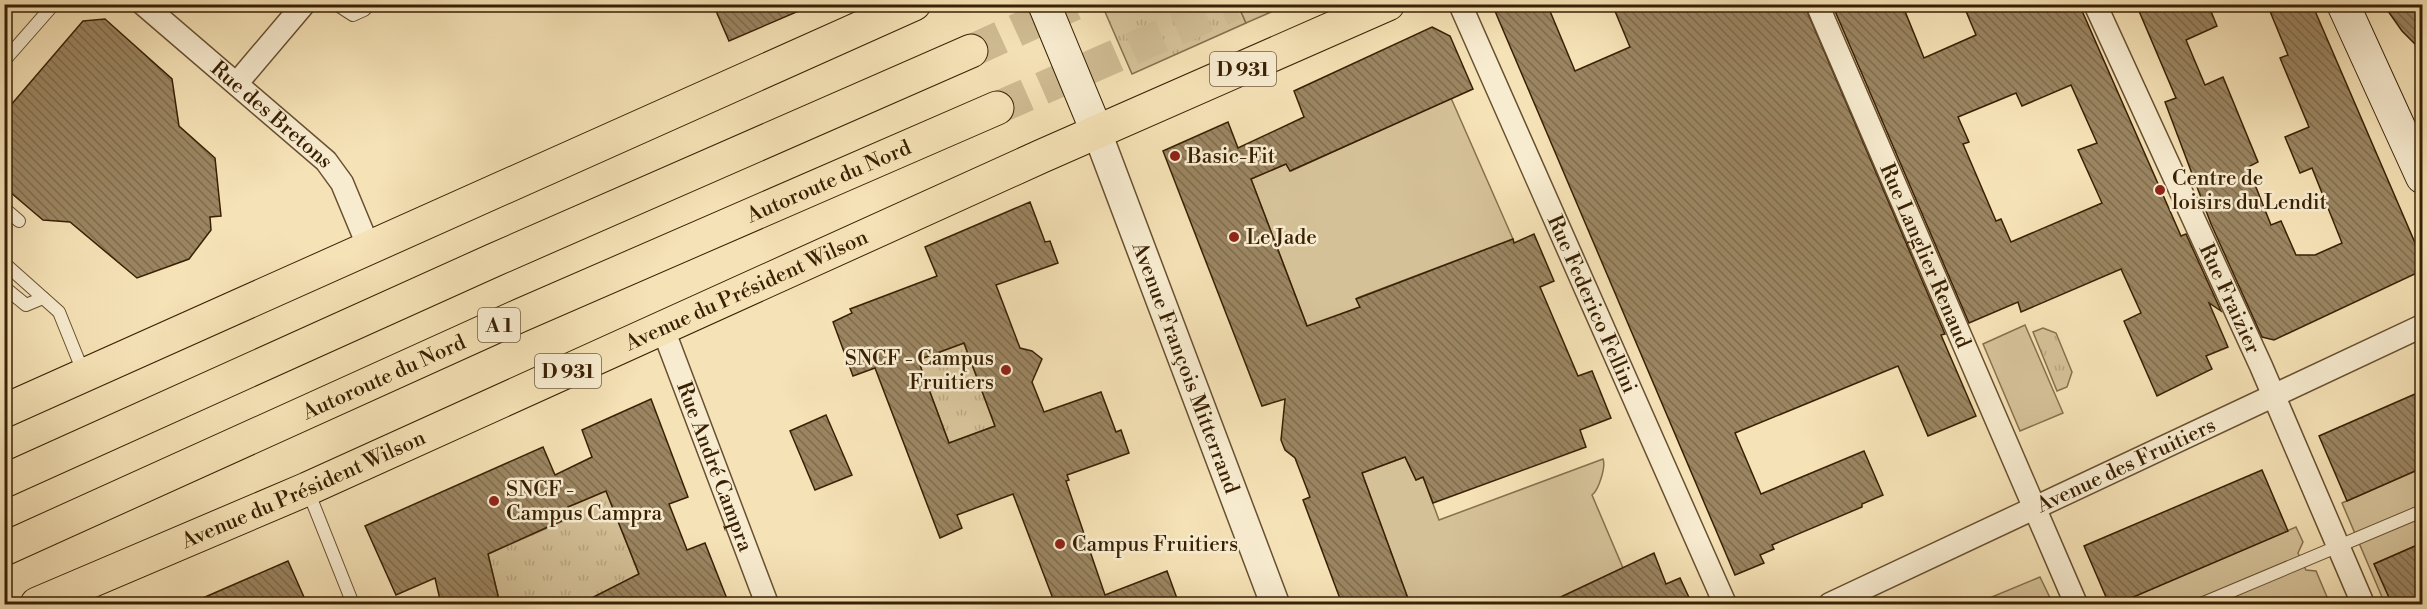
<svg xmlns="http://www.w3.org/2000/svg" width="2427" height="609" font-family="'Libre Bodoni',serif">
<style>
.grass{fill:url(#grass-tufts);stroke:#87704e;stroke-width:1.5}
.green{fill:#d5c198;stroke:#87704e;stroke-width:1.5}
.building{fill:url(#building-back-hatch);stroke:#392004;stroke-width:1.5;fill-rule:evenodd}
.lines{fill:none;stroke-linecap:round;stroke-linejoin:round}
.motorway-tunnel{stroke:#cfbb92;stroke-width:33;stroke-dasharray:33 16;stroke-linecap:butt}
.service-casing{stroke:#685030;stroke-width:14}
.minor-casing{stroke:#685030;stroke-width:25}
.tertiary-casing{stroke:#685030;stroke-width:31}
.secondary-casing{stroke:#392004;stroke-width:34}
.primary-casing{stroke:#392004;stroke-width:35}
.motorway-casing{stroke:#392004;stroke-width:35}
.service{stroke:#f8ecd0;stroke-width:12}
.minor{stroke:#f8ecd0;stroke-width:22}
.tertiary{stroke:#f8ecd0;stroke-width:28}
.secondary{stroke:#f8ecd0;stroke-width:32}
.primary{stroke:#f5e2b6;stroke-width:33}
.motorway{stroke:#f5e2b6;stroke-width:33}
.poi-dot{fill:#8f2418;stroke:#f8ecd0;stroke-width:2}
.labels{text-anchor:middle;stroke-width:5;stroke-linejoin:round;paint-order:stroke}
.shield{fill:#f8ecd0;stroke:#725d41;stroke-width:1.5}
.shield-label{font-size:20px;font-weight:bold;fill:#392004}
.street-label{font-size:21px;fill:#392004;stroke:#f8ecd0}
.poi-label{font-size:21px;fill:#392004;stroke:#f8ecd0;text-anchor:start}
</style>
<defs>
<pattern id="grass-tufts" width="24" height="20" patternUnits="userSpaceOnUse" patternTransform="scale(1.5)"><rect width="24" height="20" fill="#d5c198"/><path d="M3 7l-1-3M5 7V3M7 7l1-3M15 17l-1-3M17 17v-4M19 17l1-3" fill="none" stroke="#b8a681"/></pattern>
<pattern id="building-back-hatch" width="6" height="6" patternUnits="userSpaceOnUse" patternTransform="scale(1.5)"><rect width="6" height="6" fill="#9b8561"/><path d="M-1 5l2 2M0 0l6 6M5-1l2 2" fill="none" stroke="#7f6c4e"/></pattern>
</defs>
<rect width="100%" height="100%" fill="#f5e2b6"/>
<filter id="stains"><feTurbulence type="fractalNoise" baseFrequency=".00333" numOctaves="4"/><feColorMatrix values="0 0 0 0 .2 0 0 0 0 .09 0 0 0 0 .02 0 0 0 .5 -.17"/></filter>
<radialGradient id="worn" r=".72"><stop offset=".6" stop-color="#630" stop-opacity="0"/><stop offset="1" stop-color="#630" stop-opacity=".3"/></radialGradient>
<!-- grass -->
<g class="grass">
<polygon points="1102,5 1238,5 1246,23 1132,74"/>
<polygon points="2043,328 2056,333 2072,372 2067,387 2057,391 2033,332"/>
<polygon points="964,343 995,426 949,443 918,360"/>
<polygon points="602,481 639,574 580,604 500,604 488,554 572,517 563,498 575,504 598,494"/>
</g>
<!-- green -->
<g class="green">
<polygon points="1238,5 1287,5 1246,23"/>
<polygon points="1451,98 1513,239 1357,298 1360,307 1341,314 1325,373 1251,179 1286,164 1291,171"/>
<polygon points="2025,325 2063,413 2020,431 1983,344"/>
<path d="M1405 457 1416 480 1423 477 1439 520 1603 459C1606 466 1599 490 1592 495L1623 568 1546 604H1410L1362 473Z"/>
<polygon points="2422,468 2422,543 2374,564 2392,604 2385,604 2342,503"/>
<polygon points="2296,527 2303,542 2298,553 2306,570 2316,571 2330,604 2118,604 2125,601 2123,596 2133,597"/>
<polygon points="2040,577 2053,604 1975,604"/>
</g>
<!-- building -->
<g class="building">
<polygon points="713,4 815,4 729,41"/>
<polygon points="1492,4 1547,4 1575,71 1630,47 1612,4 1804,4 1945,334 1941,335 1976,416 1928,436 1898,366 1735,433 1761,494 1864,451 1883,495 1862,504 1862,507 1772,545 1774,549 1760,555 1764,563 1735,575"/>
<path d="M1832 4H1902L1924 58 1976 35 1963 4H2079L2181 236 2186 234 2221 311 2209 303 2228 347 2206 356 2212 369 2157 396 2124 321 2141 313 2121 269 2021 312 2018 302 1969 323ZM2071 85 2097 143 2078 150 2102 203 2011 242 2001 219 1996 221 1963 144 1969 142 1958 117 2016 93 2022 106Z"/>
<polygon points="2136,4 2208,4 2217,26 2186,40 2205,85 2223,77 2258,162 2248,167 2271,225 2281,221 2296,255 2315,255 2342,243 2312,168 2300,173 2285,137 2309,127 2280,58 2288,55 2267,4 2312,4 2422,259 2419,272 2274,340 2262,337 2211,224 2165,102 2176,98"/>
<polygon points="2383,4 2422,4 2422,51 2402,31"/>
<polygon points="105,19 172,79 179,126 215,158 221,216 210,217 211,230 189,259 137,278 70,222 43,220 4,187 4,113 83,21"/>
<polygon points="1432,27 1450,36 1473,89 1290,171 1286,164 1251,179 1307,326 1360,307 1356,299 1513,239 1514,243 1534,234 1554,281 1540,287 1578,376 1592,371 1611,418 1580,430 1586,447 1433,503 1423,477 1416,480 1405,457 1362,473 1410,604 1342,604 1303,500 1310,497 1295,458 1285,450 1281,440 1285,399 1262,406 1163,151 1228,122 1238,148 1304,117 1294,91"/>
<path d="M1030 202 1045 242 1050 241 1058 263 996 285 1020 348 1032 351 1042 359 1032 382 1044 412 1101 392 1116 432 1121 430 1129 453 1067 475 1069 480 1066 481 1105 595 1167 571 1179 604H1055L1013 494 957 515 962 528 940 538 875 368 853 376 833 322 852 313 850 309 937 276 925 247ZM964 343 995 426 949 443 918 360Z"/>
<polygon points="2422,391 2422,468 2347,501 2319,436"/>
<polygon points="651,399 688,497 669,504 687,550 705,543 729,604 580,604 639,574 606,491 568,507 572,516 488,554 500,604 441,604 435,578 396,595 365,526 543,447 555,475 592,457 582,430"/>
<polygon points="826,415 852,475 815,490 790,431"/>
<polygon points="2262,470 2288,531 2117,604 2109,604 2084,546"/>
<polygon points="2422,543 2422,604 2392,604 2374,564"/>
<polygon points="1654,553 1666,584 1680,578 1692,604 1546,604"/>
<polygon points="288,561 307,604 189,604"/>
</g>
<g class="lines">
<!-- motorway-tunnel -->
<g class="motorway-tunnel">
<polyline points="971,51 1074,4"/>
<polyline points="997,108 1234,4"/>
</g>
<!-- service casing -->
<g class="service-casing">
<g id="service">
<polyline points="336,4 353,15 364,10 370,4"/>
<polyline points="4,61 54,4"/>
<polyline points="4,208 19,221"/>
<polyline points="4,263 59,312 84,374"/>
<polyline points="4,287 26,305 43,298"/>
<polyline points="308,491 353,604"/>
<polyline points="2201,604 2422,511"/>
</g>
</g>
<!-- minor casing -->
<g class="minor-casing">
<g id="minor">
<path id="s1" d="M143 4 326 161 342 183 369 248"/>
<path id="s2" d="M1460 4 1725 604"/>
<path id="s3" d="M1817 4 2076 604"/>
<path id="s4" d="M2095 4 2261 366 2363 604"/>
<polyline points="237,83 304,4"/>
<path id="s5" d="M663 329 767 604"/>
<path id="s6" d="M1830 604 2422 326"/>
</g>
</g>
<!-- tertiary casing -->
<g class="tertiary-casing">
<g id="tertiary">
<path id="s7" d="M1097 132 1275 604"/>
</g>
</g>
<!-- secondary casing -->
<g class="secondary-casing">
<g id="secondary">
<polyline points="1044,4 1097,132"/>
<polyline points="2343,4 2422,177"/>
</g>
</g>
<!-- primary casing -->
<g class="primary-casing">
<g id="primary">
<polyline points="4,411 914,4"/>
<path id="s8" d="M37 604 307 489 1042 156 1388 4"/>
</g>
</g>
<!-- motorway casing -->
<g class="motorway-casing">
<g id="motorway">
<polyline points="4,481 494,260 971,51"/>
<path id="s9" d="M4 549 521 315 997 108"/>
</g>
</g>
<!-- service -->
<use href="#service" class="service"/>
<!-- minor -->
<use href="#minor" class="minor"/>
<!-- tertiary -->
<use href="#tertiary" class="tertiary"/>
<!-- secondary -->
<use href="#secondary" class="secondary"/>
<!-- primary -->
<use href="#primary" class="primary"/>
<!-- motorway -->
<use href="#motorway" class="motorway"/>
</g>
<!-- markers -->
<g class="poi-dot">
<circle cx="1175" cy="156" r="6"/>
<circle cx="2160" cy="190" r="6"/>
<circle cx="1234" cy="237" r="6"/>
<circle cx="1006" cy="370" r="6"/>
<circle cx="494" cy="501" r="6"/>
<circle cx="1060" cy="544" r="6"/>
</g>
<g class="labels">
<!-- shield labels -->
<g class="shield">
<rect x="1210" y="52" width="66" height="34" rx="4.5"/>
<rect x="478" y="308" width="42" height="34" rx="4.5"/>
<rect x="535" y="354" width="66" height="34" rx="4.5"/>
</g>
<g class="shield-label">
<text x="1243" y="76">D 931</text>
<text x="499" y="332">A 1</text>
<text x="568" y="378">D 931</text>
</g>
<!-- street labels -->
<g class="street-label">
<text dy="7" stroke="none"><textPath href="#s1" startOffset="170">Rue des Bretons</textPath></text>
<text dy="7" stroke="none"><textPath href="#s9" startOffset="903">Autoroute du Nord</textPath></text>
<text dy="7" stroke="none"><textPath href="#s3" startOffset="274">Rue Langlier Renaud</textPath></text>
<text dy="7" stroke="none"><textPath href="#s8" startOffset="776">Avenue du Président Wilson</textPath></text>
<text dy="7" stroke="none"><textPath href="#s4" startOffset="324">Rue Fraizier</textPath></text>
<text dy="7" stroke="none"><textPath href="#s2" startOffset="328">Rue Federico Fellini</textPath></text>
<text dy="7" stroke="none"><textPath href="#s7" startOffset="252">Avenue François Mitterrand</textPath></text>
<text dy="7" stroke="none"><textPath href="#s9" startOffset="417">Autoroute du Nord</textPath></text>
<text dy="7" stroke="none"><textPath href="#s6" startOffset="327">Avenue des Fruitiers</textPath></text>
<text dy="7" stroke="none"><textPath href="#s5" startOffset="147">Rue André Campra</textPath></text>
<text dy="7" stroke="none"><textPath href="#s8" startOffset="290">Avenue du Président Wilson</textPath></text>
</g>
<!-- poi labels -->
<g class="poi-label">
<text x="1187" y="163">Basic-Fit</text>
<text x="2172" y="185">Centre de<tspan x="2172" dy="24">loisirs du Lendit</tspan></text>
<text x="1246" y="244">Le Jade</text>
<text x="994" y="365" text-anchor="end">SNCF - Campus<tspan x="994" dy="24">Fruitiers</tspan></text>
<text x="506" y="496">SNCF -<tspan x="506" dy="24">Campus Campra</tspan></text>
<text x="1072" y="551">Campus Fruitiers</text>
</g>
</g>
<!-- margin -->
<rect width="2427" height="609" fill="none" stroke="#f5e2b6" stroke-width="24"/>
<rect x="6" y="6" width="2415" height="597" fill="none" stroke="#392004" stroke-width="3"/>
<rect x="12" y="12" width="2403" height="585" fill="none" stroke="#392004" stroke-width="1.5"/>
<rect width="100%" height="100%" filter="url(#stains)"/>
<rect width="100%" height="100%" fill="url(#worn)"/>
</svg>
